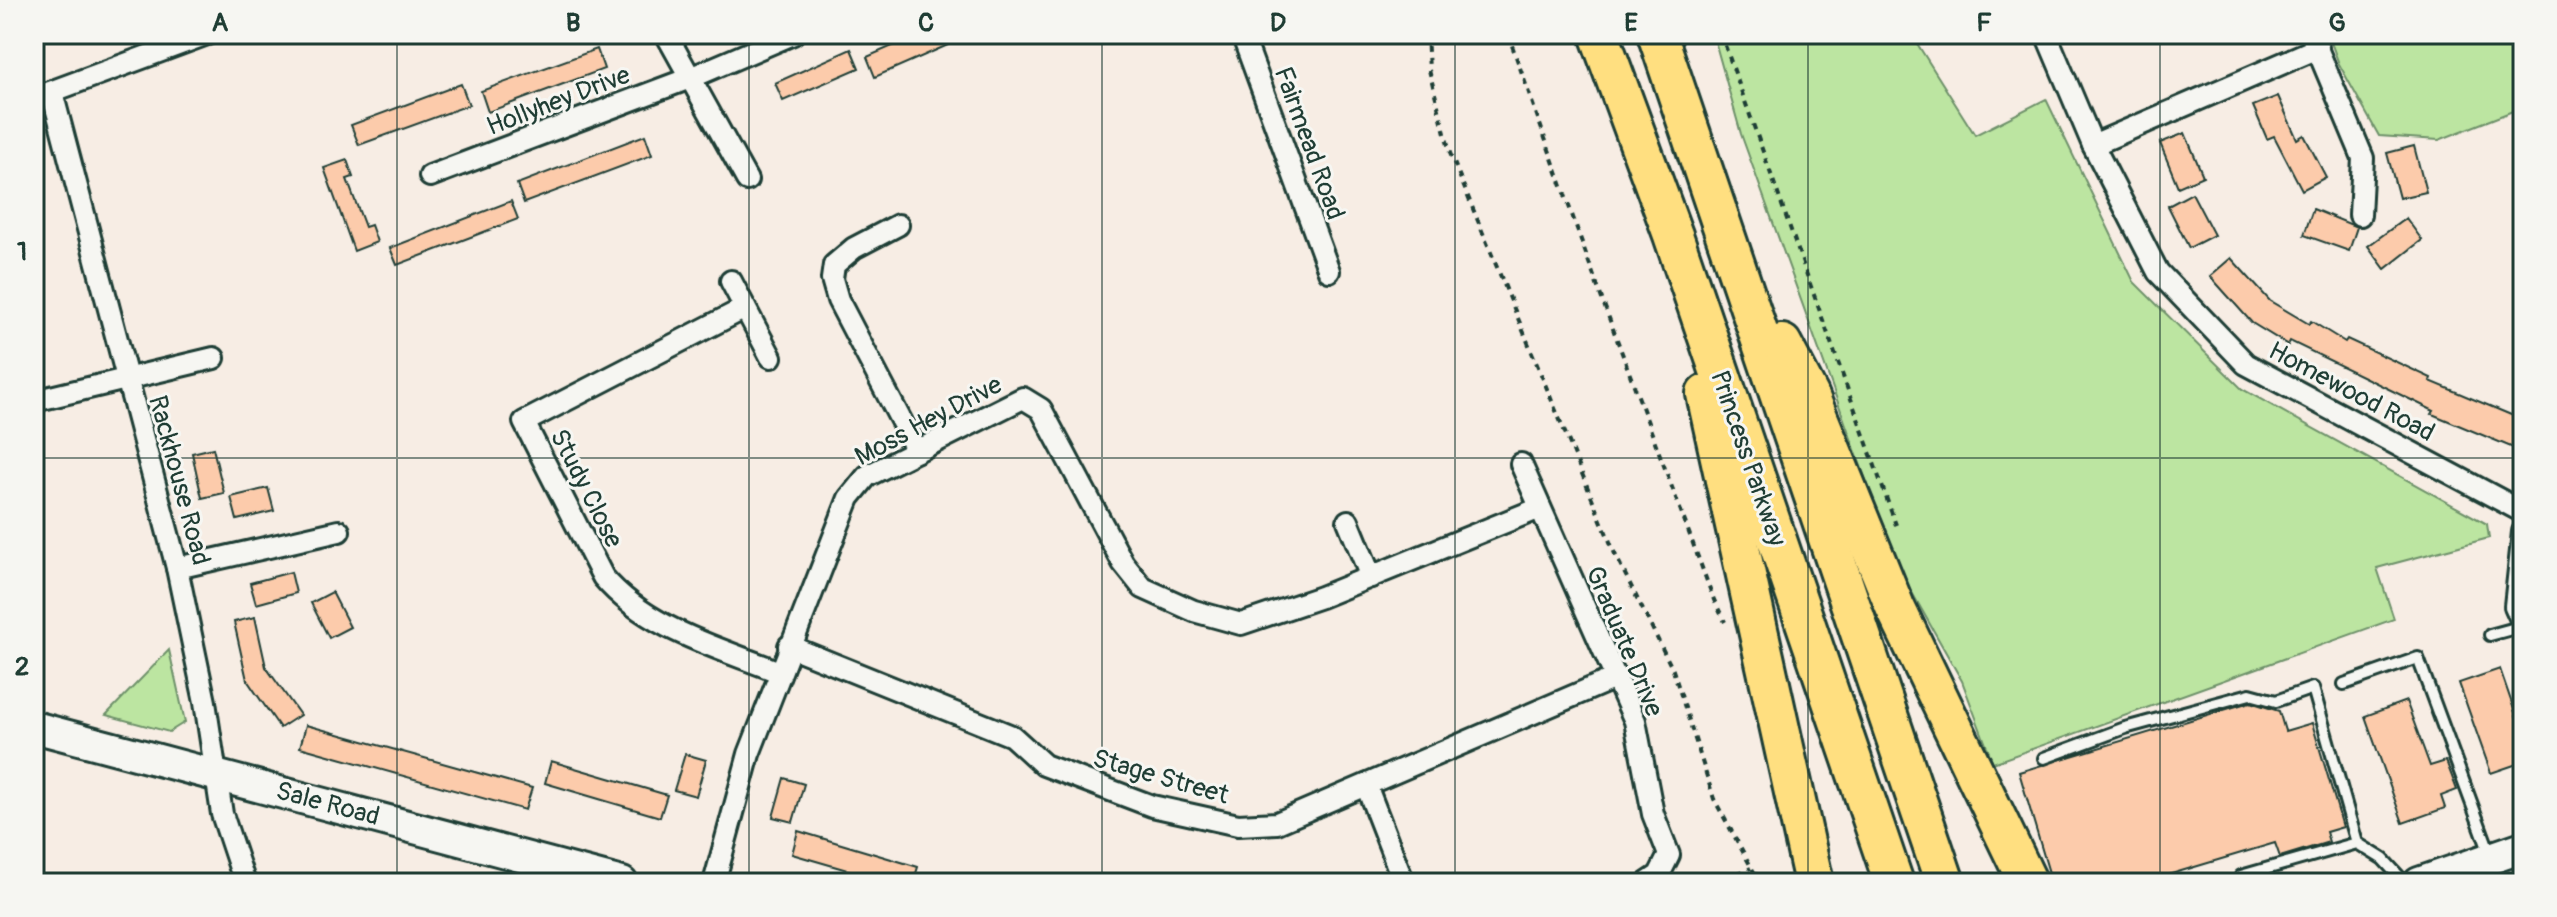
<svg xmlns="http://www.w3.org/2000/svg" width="2557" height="917" font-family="Pangolin,sans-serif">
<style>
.green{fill:#bce5a1;stroke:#6e916a;stroke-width:2}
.building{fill:#fccbab;stroke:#1f3d34;stroke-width:2}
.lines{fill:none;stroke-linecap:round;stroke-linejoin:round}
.lane-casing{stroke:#1f3d34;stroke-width:16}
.street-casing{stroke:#1f3d34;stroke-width:26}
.secondary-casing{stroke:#1f3d34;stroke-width:36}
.highway-casing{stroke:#1f3d34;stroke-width:44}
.path{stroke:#1f3d34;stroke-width:4;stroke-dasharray:6 6;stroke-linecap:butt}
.lane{stroke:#f6f6f2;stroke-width:10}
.street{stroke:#f6f6f2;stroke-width:20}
.secondary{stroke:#f6f6f2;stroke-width:30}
.highway{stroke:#ffdf80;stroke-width:38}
.grid{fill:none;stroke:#1f3d34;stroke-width:2;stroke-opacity:0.55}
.labels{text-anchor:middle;stroke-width:6;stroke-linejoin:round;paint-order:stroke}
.street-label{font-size:26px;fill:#1f3d34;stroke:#f6f6f2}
.neatline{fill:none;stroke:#1f3d34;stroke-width:3}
.grid-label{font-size:26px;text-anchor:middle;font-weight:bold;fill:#1f3d34}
</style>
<rect width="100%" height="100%" fill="#f7ede4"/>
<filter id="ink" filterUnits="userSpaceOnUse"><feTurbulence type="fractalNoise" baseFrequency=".0125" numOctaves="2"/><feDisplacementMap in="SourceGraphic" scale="16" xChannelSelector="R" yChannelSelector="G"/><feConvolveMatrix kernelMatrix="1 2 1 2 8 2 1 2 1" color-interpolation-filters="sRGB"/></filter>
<g filter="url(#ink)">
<!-- green -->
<g class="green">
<polygon points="1713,34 1911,34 1975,135 2046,99 2134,282 2242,389 2487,524 2489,538 2377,568 2394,619 1993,763 1962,681 1897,566 1741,134"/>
<polygon points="2328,34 2523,34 2523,107 2439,140 2379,136 2339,64"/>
<polygon points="169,650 185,722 169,732 106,715"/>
</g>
<!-- building -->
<g class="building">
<polygon points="920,34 973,34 875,77 867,57"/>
<polygon points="597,49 604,69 488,112 481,91"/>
<polygon points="851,49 859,68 783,101 775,83"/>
<polygon points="461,84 469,105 359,145 351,125"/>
<polygon points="2278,96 2297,139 2304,135 2326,177 2302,190 2274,136 2267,139 2253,106"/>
<polygon points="2185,133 2203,176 2178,187 2160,143"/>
<polygon points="645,135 652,155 524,203 517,184"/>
<polygon points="2414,146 2426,192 2399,198 2387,153"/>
<polygon points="347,160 353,177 347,179 365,227 371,225 377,242 354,251 324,168"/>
<polygon points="2192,193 2214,235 2189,248 2168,206"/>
<polygon points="511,201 518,219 397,265 390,248"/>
<polygon points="2313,209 2357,227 2349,251 2304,235"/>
<polygon points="2406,218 2422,240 2385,269 2368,246"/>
<polygon points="2231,258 2270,301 2309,324 2311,321 2345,342 2347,339 2431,378 2430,381 2523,420 2523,452 2432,414 2434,411 2290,341 2288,345 2252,323 2210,276"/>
<polygon points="213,448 224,493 202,498 192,453"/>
<polygon points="268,488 274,511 237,520 231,497"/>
<polygon points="291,572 296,593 256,604 250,583"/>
<polygon points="332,592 350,627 329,638 311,603"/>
<polygon points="255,617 266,667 300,715 280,728 247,680 234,622"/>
<polygon points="2500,669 2517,718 2523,715 2523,762 2491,773 2459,683"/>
<polygon points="2406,701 2430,766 2446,761 2457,790 2441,796 2445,808 2403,823 2365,716"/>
<polygon points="2250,702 2279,711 2285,731 2312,723 2343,827 2326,832 2329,842 2280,857 2275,843 2141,883 2052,883 2019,772"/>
<polygon points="306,725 532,788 525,810 300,747"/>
<polygon points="685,754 706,760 696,796 674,790"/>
<polygon points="551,761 667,795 660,817 545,783"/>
<polygon points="784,778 804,784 793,822 773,817"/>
<polygon points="798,831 918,867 913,883 892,883 792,854"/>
</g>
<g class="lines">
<!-- lane casing -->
<g class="lane-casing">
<g id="lane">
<polyline points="2490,635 2523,626"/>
<polyline points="2344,684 2418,658 2491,856"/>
<polyline points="2044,758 2125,728 2250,694 2276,701 2313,688 2357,843 2241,876 2244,883"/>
<polyline points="2357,843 2383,859 2405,883"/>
</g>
</g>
<!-- street casing -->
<g class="street-casing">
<g id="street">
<polyline points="666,34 747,180"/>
<polyline points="1242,34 1329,271"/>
<polyline points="2046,34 2093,145 2158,272 2246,364 2523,512"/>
<polyline points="2311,34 2363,158 2360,215"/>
<polyline points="52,92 177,568 205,702 222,814 245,883"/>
<polyline points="34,98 207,34"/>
<polyline points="2093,145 2318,48"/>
<polyline points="430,176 690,78 793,34"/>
<polyline points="898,225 854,248 834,265 832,279 838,300 917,451"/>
<polyline points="731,281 771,357"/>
<path d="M745 308 524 422 603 577C647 629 717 647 779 672"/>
<polyline points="34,401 214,358"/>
<polyline points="1521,464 1635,721 1653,814 1669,855 1659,875 1647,883"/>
<polyline points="1348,521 1371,577"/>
<polyline points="2523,532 2515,606 2523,624"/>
<polyline points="177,568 339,531"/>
<polyline points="789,646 1012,736 1044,765 1152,806 1238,825 1277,823 1615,678"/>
<polyline points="1366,785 1404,883"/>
<polyline points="714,883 749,754 849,498 867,476 1023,398 1041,409 1123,563 1143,588 1194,611 1241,624 1321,597 1540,508"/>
</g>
</g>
<!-- secondary casing -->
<g class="secondary-casing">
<g id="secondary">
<polyline points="34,727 622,883"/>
<polyline points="2419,883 2523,847"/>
</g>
</g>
<!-- highway casing -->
<g class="highway-casing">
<g id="highway">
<polyline points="1599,34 1673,235 1894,883"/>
<polyline points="1657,34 1945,883"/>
<polyline points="1782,344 1809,395 1895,607 2028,883"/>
<polyline points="1706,394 1814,883"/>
</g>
</g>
<!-- path -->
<g class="path">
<polyline points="1427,34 1429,70 1450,153 1615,554 1673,670 1714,799 1760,883"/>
<polyline points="1508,34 1603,302 1714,600 1725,622"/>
<polyline points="1721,34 1896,525"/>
<polyline points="1715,883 1751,868"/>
</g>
<!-- lane -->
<use href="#lane" class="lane"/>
<!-- street -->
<use href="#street" class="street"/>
<!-- secondary -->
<use href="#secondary" class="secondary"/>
<!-- highway -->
<use href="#highway" class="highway"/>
</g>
</g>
<!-- grid -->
<path class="grid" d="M397 34V883M749 34V883M1102 34V883M1455 34V883M1808 34V883M2160 34V883M34 458H2523"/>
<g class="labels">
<!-- street labels -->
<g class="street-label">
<text transform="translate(558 100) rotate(-21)" y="9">Hollyhey Drive</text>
<text transform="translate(1310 143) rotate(70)" y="9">Fairmead Road</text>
<text transform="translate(2352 391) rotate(28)" y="9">Homewood Road</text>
<text transform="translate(928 420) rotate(-28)" y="9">Moss Hey Drive</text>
<text transform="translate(1749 458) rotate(71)" y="9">Princess Parkway</text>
<text transform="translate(180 480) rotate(75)" y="9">Rackhouse Road</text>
<text transform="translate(587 488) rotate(63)" y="9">Study Close</text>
<text transform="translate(1625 641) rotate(67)" y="9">Graduate Drive</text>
<text transform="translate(1161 776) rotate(16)" y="9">Stage Street</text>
<text transform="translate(328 803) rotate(15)" y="9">Sale Road</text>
</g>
</g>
<!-- margin -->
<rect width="2557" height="917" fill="none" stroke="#f6f6f2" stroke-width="88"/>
<rect x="44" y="44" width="2469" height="829" class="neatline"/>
<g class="grid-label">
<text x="220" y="31">A</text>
<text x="573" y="31">B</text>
<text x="926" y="31">C</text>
<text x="1278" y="31">D</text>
<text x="1631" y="31">E</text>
<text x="1984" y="31">F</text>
<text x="2337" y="31">G</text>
<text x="22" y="260">1</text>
<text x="22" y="675">2</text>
</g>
</svg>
